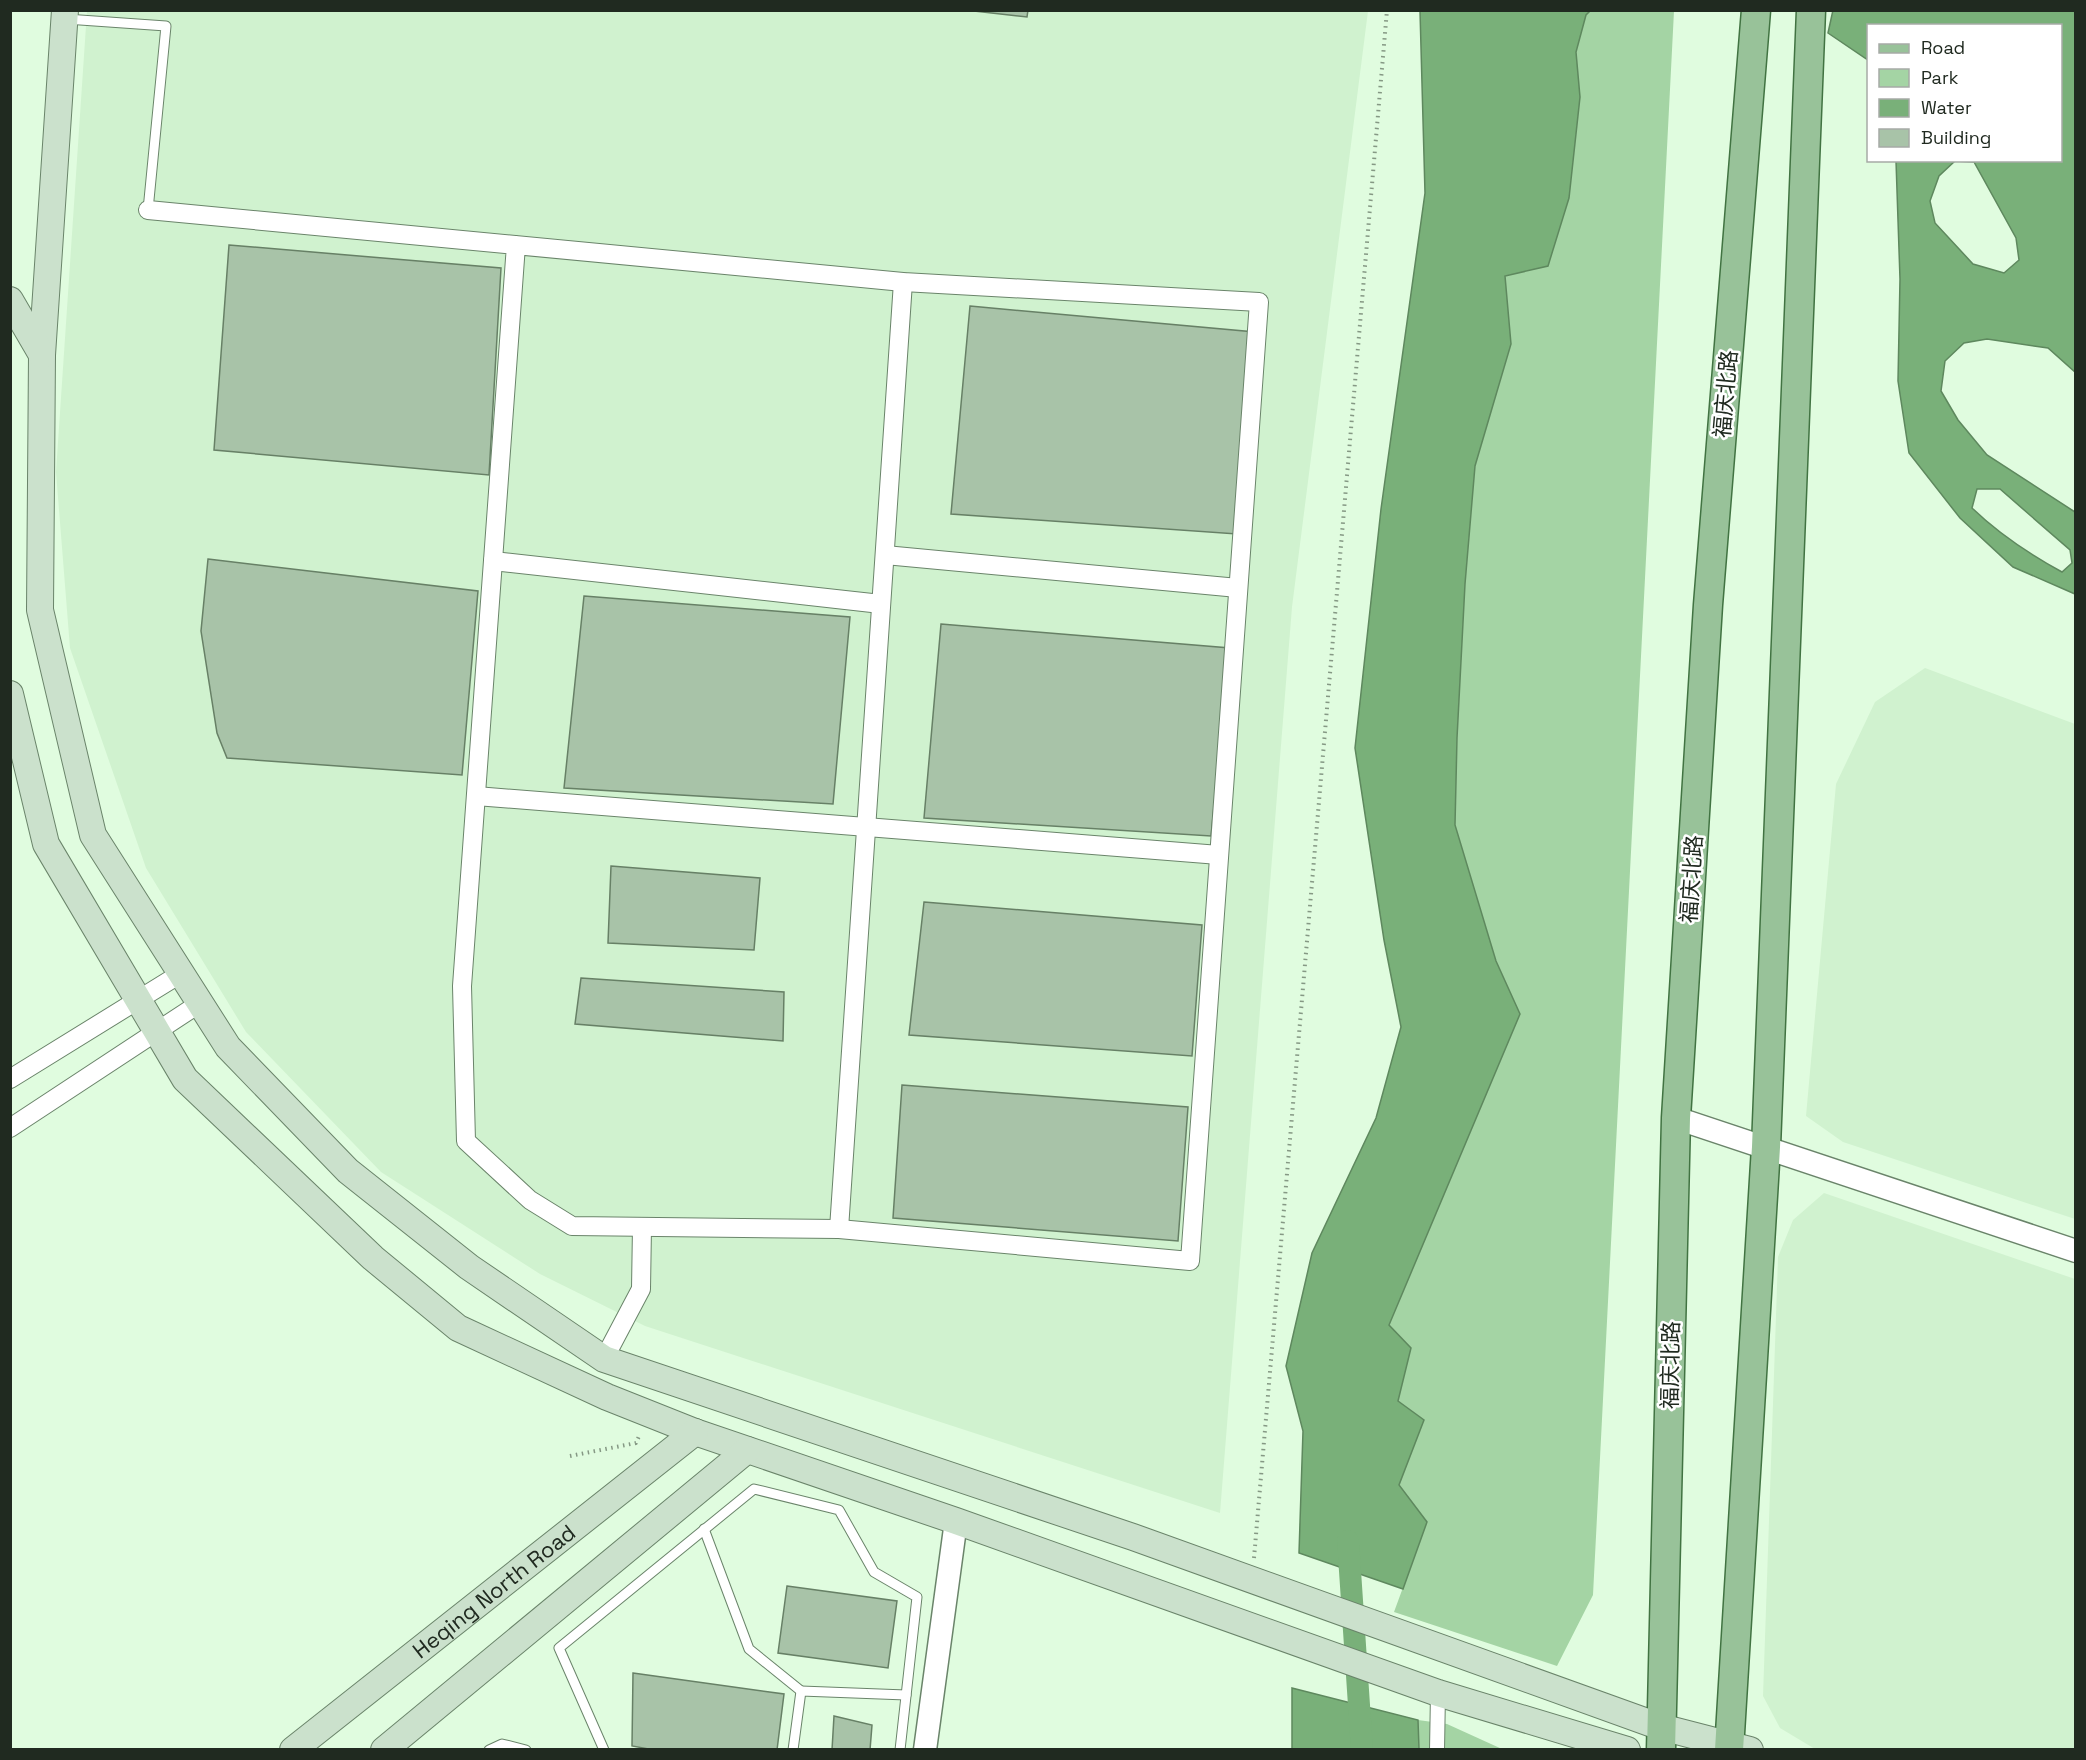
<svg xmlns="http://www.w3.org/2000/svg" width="2086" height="1760" font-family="'Space Grotesk','Noto Sans SC',sans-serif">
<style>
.built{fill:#d0f2cf}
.green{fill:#a4d4a4}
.water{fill:#79b079;stroke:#5e885e;stroke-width:1.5;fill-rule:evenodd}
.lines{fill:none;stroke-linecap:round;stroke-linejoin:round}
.canal{stroke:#79b079;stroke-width:22}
.building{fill:#a8c3a8;stroke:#678066;stroke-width:1.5}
.service-casing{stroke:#6a846a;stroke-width:11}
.pedestrian-casing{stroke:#6a846a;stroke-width:16}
.minor-casing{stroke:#6a846a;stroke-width:20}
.tertiary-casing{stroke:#6a846a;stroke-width:25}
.secondary-casing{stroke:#6a846a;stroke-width:28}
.primary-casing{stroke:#417342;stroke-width:31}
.path{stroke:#859884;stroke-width:4;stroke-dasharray:1.5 4.5;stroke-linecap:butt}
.service{stroke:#fff;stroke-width:9}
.pedestrian{stroke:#fff;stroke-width:14}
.minor{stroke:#fff;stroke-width:18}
.tertiary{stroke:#fff;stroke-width:22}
.secondary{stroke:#cbe1cc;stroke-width:26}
.primary{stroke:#98c299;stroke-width:28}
.labels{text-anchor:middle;stroke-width:5;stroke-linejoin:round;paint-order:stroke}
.street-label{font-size:22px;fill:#202a20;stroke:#fff}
</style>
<rect width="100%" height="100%" fill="#e0fcdf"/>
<!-- built -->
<g class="built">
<polygon points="87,11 1368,11 1292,607 1220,1513 645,1326 540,1274 381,1172 246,1032 146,868 70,648 56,472"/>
<polygon points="1925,668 2075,724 2075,1219 1843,1142 1806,1116 1836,784 1875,702"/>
<polygon points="1824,1193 2075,1279 2075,1749 1815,1749 1780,1728 1763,1696 1778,1257 1793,1220"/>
</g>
<!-- green -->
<g class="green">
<polygon points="1590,11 1674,11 1593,1595 1557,1666 1394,1612 1427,1522 1399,1485 1424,1420 1398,1401 1411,1348 1389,1325 1520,1014 1496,961 1455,825 1457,738 1465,584 1475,466 1511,344 1505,276 1548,266 1569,198 1580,97 1576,52 1586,15"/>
<polygon points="1418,1720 1447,1724 1502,1749 1419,1749"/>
</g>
<!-- water -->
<g class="water">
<path d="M1833 10 2075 11V372L2048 348 1987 339 1964 343 1945 361 1941 391 1958 420 1987 455 2075 512V594L2013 567 1960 518 1909 453 1898 381 1900 279 1896 161 2060 160V26H1868V60L1828 33ZM1955 161 1974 162 2016 238 2019 260 2004 273 1973 264 1935 223 1930 201 1939 176ZM1977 489H2000L2070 550 2072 563 2062 572C2029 554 1999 534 1972 508Z"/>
<polygon points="1420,11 1590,11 1586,15 1576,52 1580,97 1569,198 1548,266 1505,276 1511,344 1475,466 1465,584 1457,738 1455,825 1496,961 1520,1014 1389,1325 1411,1348 1398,1401 1424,1420 1399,1485 1427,1522 1403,1589 1299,1553 1303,1431 1286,1366 1312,1253 1376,1118 1401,1027 1384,940 1355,748 1381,509 1425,193"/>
<polygon points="1292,1688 1418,1720 1419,1749 1292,1749"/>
</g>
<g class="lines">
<!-- canal -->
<polyline class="canal" points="1348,1541 1362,1750"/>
</g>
<!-- building -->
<g class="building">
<polygon points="965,10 1028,10 1027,17"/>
<polygon points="229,245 501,268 489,475 214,450"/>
<polygon points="970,306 1255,332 1237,534 951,514"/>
<polygon points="208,559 478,591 462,775 227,758 217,733 201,631"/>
<polygon points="584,596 850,617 833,804 564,788"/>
<polygon points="941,624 1230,648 1211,836 924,818"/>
<polygon points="611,866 760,878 754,950 608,943"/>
<polygon points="924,902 1202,925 1192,1056 909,1035"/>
<polygon points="581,978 784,992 783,1041 575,1024"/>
<polygon points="902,1085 1188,1107 1178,1241 893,1218"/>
<polygon points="787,1586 897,1601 888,1668 778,1653"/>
<polygon points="633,1673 784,1694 777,1750 654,1750 632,1746"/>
<polygon points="834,1716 872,1725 870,1750 832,1750"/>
</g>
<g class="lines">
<!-- service casing -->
<g class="service-casing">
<g id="service">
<polyline points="66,19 166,26 148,210"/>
<polyline points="704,1529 749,1649 801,1691"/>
<polyline points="489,1750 502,1744 526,1750"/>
<polyline points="604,1750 559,1648 754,1489 839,1510 874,1572 917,1597 900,1750"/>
<polyline points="793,1750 801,1691 906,1695"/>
</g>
</g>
<!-- pedestrian casing -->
<g class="pedestrian-casing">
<polyline id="pedestrian" points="1437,1750 1438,1693"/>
</g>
<!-- minor casing -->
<g class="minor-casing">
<g id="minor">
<polyline points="148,210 903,282 1259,302 1190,1261 839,1229 572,1226 530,1200 466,1141 462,986 516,245"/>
<polyline points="885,555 1238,588"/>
<polyline points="493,561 881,604"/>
<polyline points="476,796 1219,855"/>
<polyline points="10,1079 180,974"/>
<polyline points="10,1128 200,1003"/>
<polyline points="839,1229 903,282"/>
<polyline points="604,1359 641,1289 642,1227"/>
</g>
</g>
<!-- tertiary casing -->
<g class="tertiary-casing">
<g id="tertiary">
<polyline points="1676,1118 2076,1251"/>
<polyline points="925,1750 956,1521"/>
</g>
</g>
<!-- secondary casing -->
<g class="secondary-casing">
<g id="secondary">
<polyline points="65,10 42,355 40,610 93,835 228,1047 348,1171 469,1267 604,1359 1133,1537 1661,1727 1750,1750"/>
<polyline points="10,300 42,355"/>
<polyline points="10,694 46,844 185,1079 373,1258 458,1328 607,1397 695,1432 956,1521 1438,1693 1627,1750"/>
<path id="s1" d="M293 1750 695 1432"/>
<polyline points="384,1750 747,1450"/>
</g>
</g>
<!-- primary casing -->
<g class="primary-casing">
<g id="primary">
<polyline points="1661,1750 1676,1118 1708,605 1756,10"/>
<polyline points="1729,1750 1766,1147 1811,10"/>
</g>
</g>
<!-- path -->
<g class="path">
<polyline points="570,1456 636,1443 640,1434"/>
<polyline points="1254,1558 1387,10"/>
</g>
<!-- service -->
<use href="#service" class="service"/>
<!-- pedestrian -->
<use href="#pedestrian" class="pedestrian"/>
<!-- minor -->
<use href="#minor" class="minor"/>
<!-- tertiary -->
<use href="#tertiary" class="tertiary"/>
<!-- secondary -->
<use href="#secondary" class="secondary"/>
<!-- primary -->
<use href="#primary" class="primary"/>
</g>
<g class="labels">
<!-- street labels -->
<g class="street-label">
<text transform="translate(1725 394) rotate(-85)" y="8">福庆北路</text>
<text transform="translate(1691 879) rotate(-86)" y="8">福庆北路</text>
<text transform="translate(1670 1365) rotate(-89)" y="8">福庆北路</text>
<text dy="8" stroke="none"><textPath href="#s1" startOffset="256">Heqing North Road</textPath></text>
</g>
</g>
<!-- border -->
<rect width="2086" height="1760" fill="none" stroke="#202a20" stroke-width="24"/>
<!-- legend -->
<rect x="1867" y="24" width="195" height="138" fill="#ffffff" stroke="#a6aaa6" stroke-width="1.5"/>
<rect x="1879" y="44" width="30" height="9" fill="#98c299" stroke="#a6aaa6" stroke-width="1.5"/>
<text x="1921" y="54" font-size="18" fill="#202a20">Road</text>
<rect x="1879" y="69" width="30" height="18" fill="#a4d4a4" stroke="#a6aaa6" stroke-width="1.5"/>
<text x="1921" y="84" font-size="18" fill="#202a20">Park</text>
<rect x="1879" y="99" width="30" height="18" fill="#79b079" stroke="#a6aaa6" stroke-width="1.5"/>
<text x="1921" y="114" font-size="18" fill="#202a20">Water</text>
<rect x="1879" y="129" width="30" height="18" fill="#a8c3a8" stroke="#a6aaa6" stroke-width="1.5"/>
<text x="1921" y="144" font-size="18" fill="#202a20">Building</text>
</svg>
